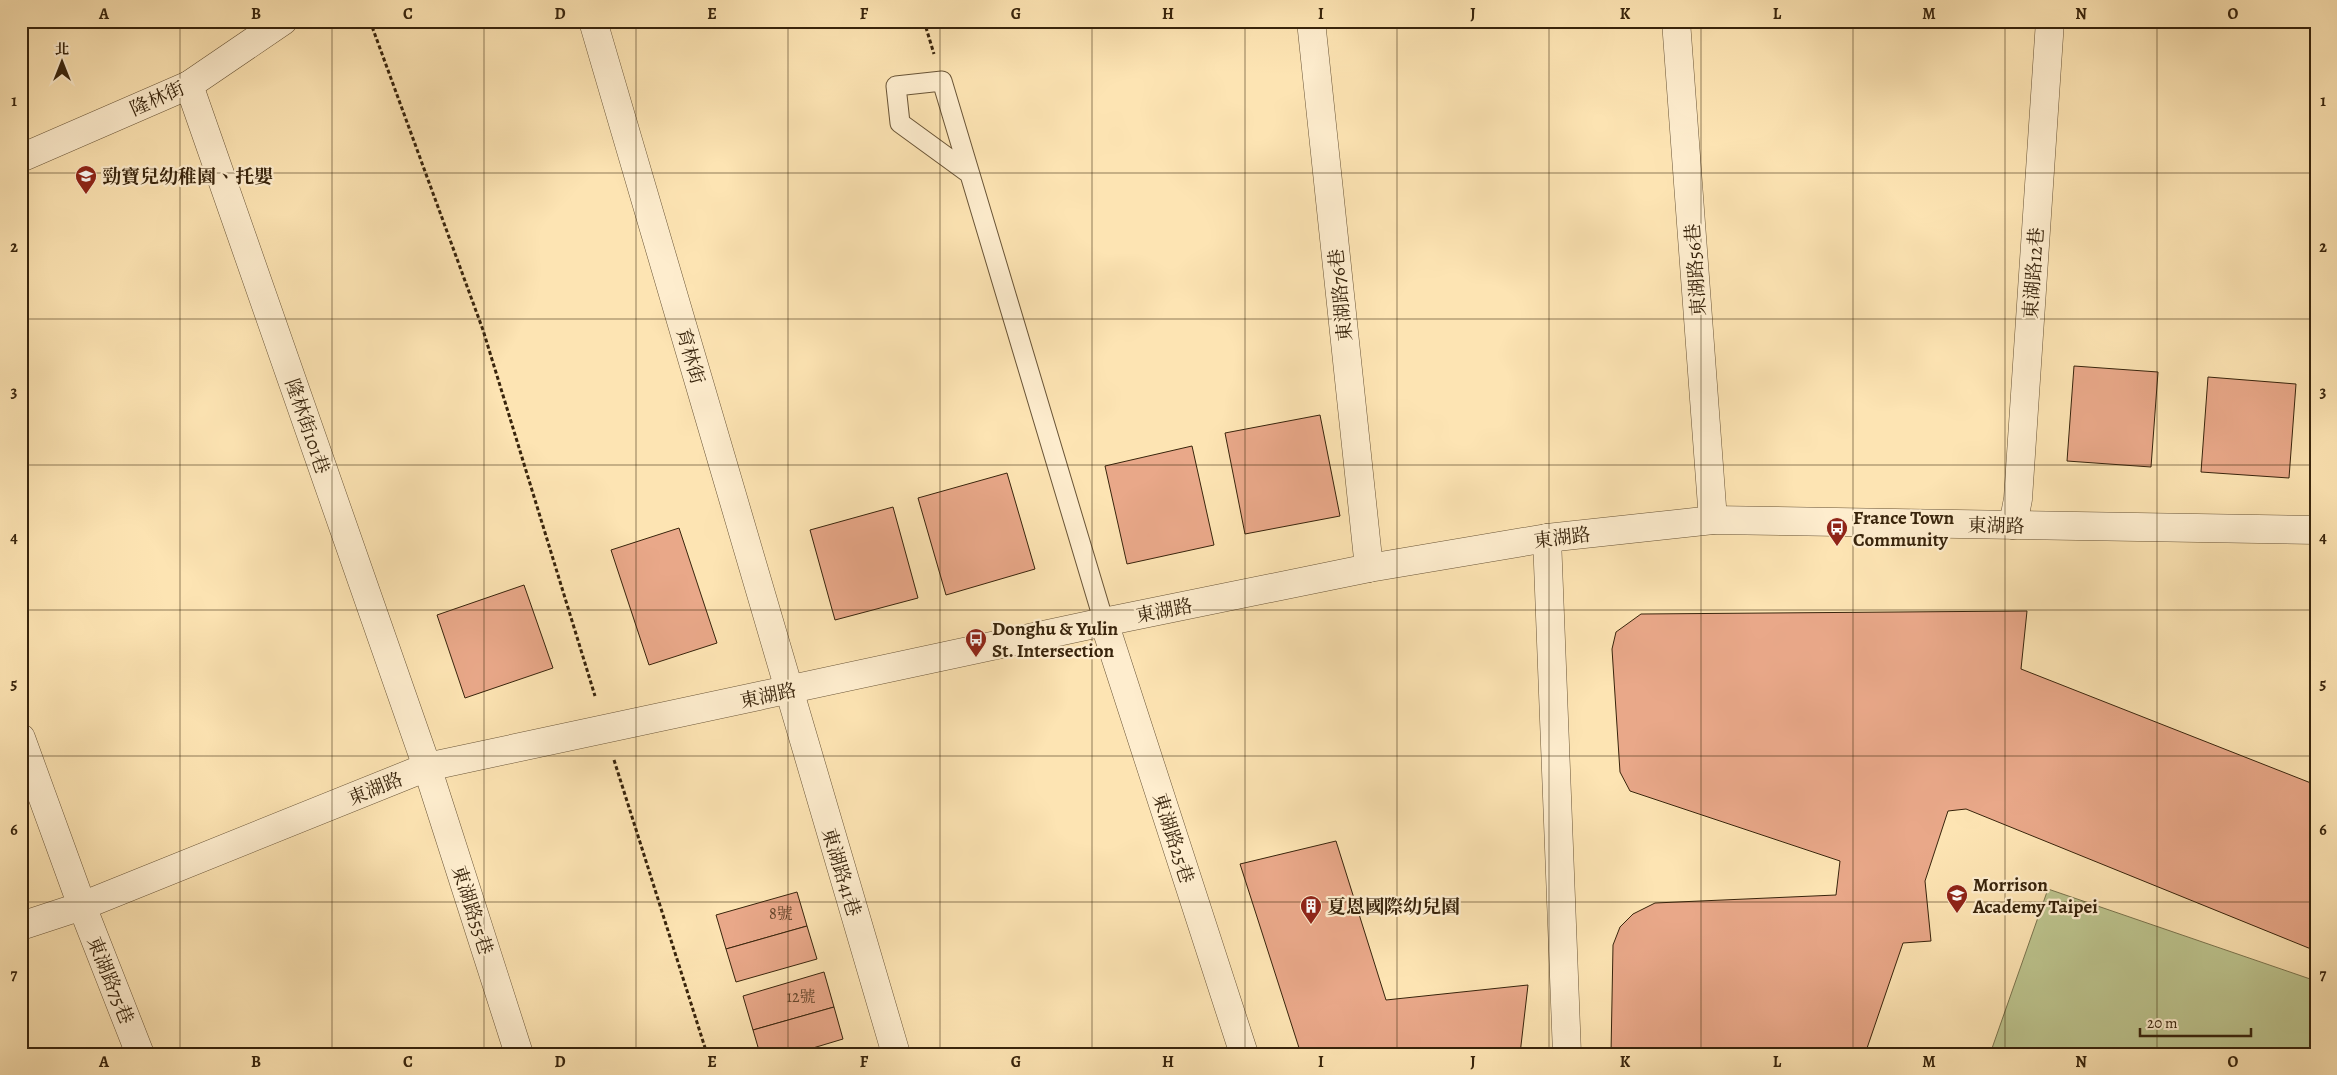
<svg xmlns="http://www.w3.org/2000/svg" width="2337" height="1075" font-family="Alegreya,'Noto Serif TC',serif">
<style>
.green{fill:#bdc58f;stroke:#7a744e}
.building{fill:#e9a889;stroke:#38240c}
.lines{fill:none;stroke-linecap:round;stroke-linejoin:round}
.service-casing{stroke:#695436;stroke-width:21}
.minor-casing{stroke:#695436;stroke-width:29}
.path{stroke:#38240c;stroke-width:3;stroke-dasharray:4 2.5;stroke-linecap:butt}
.service{stroke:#feedce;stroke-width:19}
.minor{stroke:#feedce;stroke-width:28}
.grid{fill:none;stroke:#38240c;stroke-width:1;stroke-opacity:0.55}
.labels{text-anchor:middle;stroke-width:4.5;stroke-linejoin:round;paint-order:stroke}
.number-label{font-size:16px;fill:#64452b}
.street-label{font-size:19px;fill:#38240c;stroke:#feedce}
.poi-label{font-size:19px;font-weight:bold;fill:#38240c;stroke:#feedce;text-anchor:start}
.neatline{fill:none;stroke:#38240c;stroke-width:2}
.grid-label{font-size:16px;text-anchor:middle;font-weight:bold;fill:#38240c}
</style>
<rect width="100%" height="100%" fill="#fde4b3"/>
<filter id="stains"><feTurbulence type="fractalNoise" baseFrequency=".004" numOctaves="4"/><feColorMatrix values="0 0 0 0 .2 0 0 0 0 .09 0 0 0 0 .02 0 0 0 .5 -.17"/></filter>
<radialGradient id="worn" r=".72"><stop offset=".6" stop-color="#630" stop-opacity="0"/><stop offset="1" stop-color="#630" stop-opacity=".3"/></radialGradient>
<!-- green -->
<polygon class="green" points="2048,889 2316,981 2316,1054 1990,1054"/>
<!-- building -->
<g class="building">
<polygon points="2074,366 2158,372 2151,467 2067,461"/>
<polygon points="2208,377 2296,384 2289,478 2201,472"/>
<polygon points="1320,415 1340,516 1245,534 1225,433"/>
<polygon points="1192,446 1214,545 1127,564 1105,466"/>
<polygon points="1007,473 1035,569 946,595 918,498"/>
<polygon points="893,507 918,598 835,620 810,530"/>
<polygon points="679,528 717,643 649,665 611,550"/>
<polygon points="524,585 553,668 465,698 437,615"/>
<polygon points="2027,611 2021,669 2316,785 2316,951 1966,809 1948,811 1925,881 1931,941 1903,943 1865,1054 1611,1054 1613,945 1620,927 1633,914 1655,903 1836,895 1840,861 1630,791 1620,772 1612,649 1616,632 1641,614"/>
<polygon points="1336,841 1386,1000 1528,985 1520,1054 1301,1054 1240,864"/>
<polygon points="797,892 807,926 726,949 716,915"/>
<polygon points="807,926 817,959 736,982 726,949"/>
<polygon points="824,972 834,1007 753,1030 743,996"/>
<polygon points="834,1007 843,1039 793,1054 760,1054 753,1030"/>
</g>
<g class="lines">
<!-- service casing -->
<g class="service-casing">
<polyline id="service" points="970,174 900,123 896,86 942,81 1104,622"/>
</g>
<!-- minor casing -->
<g class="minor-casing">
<g id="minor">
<polyline points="593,21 896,1054"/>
<polyline points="1311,21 1369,568"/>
<polyline points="1676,21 1713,520"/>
<polyline points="189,85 427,767 519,1054"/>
<polyline points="21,158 189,85 283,21"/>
<polyline points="2013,525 2018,499 2050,21"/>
<polyline points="1547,538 1567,1054"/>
<polyline points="1104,622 1244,1054"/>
<polyline points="21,738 82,906 140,1054"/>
<polyline points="21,926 82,906 427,767 1104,622 1369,568 1547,538 1713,520 2316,530"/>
</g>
</g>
<!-- path -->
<g class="path">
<polyline points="370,21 483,330 595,696"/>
<polyline points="924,21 934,54"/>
<polyline points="614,760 707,1054"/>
</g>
<!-- service -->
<use href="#service" class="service"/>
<!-- minor -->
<use href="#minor" class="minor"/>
</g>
<!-- grid -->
<path class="grid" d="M180 21V1054M332 21V1054M484 21V1054M636 21V1054M788 21V1054M940 21V1054M1092 21V1054M1245 21V1054M1397 21V1054M1549 21V1054M1701 21V1054M1853 21V1054M2005 21V1054M2157 21V1054M21 173H2316M21 319H2316M21 465H2316M21 610H2316M21 756H2316M21 902H2316"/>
<!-- icons -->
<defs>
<g id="school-pin" transform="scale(1.125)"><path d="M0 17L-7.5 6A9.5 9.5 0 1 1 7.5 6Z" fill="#8f2418" stroke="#feedce"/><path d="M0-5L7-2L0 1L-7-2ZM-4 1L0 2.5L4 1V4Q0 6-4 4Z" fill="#fff"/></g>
<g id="bus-pin" transform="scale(1.125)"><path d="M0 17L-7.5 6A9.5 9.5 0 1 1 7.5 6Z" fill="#8f2418" stroke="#feedce"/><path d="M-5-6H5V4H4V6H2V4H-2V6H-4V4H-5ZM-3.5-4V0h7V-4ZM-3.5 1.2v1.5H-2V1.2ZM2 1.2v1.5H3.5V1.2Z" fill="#fff"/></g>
<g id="building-pin" transform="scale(1.125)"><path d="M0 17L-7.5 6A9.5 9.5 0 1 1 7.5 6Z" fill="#8f2418" stroke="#feedce"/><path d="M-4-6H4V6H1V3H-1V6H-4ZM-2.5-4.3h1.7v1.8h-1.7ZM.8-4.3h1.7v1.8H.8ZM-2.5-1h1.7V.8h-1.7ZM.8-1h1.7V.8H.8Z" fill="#fff"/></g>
</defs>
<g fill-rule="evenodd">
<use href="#school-pin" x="86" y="176"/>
<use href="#bus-pin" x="1837" y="528"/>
<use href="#bus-pin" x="976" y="639"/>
<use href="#school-pin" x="1957" y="895"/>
<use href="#building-pin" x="1311" y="906"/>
</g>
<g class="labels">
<!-- number labels -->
<g class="number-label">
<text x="781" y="919">8號</text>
<text x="801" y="1002">12號</text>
</g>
<!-- street labels -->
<g class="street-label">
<text transform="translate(157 98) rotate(-24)" y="7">隆林街</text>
<text transform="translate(1695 270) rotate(-94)" y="7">東湖路56巷</text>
<text transform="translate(2033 273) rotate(-86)" y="7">東湖路12巷</text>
<text transform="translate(1340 295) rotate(-96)" y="7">東湖路76巷</text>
<text transform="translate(691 356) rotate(74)" y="7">育林街</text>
<text transform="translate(308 426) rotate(71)" y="7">隆林街101巷</text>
<text transform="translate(1996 525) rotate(1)" y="7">東湖路</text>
<text transform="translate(1562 537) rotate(-7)" y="7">東湖路</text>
<text transform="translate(1164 610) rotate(-11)" y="7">東湖路</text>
<text transform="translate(768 695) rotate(-12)" y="7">東湖路</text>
<text transform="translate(375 788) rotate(-22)" y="7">東湖路</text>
<text transform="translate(1174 838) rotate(72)" y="7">東湖路25巷</text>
<text transform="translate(842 872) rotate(73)" y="7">東湖路41巷</text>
<text transform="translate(473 910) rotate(72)" y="7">東湖路55巷</text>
<text transform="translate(111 980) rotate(68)" y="7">東湖路75巷</text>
</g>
<!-- poi labels -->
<g class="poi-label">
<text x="102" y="183">勁寶兒幼稚園、托嬰</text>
<text x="1853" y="524">France Town<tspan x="1853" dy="22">Community</tspan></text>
<text x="992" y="635">Donghu &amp; Yulin<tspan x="992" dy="22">St. Intersection</tspan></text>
<text x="1973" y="891">Morrison<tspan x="1973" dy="22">Academy Taipei</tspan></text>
<text x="1327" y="913">夏恩國際幼兒園</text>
</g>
</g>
<!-- margin -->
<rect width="2337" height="1075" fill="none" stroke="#fde4b3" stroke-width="55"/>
<!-- north arrow -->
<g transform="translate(62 62)" stroke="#feedce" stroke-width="4" paint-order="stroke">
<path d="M0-4L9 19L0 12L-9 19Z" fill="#38240c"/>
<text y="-8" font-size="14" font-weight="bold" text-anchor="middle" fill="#38240c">北</text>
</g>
<!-- scale -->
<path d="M2140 1028v8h111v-8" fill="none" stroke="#38240c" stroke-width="2.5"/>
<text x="2147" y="1028" font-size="15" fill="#38240c" stroke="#feedce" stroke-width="4" paint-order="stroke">20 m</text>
<rect x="28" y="28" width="2282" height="1020" class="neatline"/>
<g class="grid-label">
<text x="104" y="19">A</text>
<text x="256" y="19">B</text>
<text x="408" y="19">C</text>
<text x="560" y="19">D</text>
<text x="712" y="19">E</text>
<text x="864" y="19">F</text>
<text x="1016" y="19">G</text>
<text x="1168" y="19">H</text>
<text x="1321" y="19">I</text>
<text x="1473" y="19">J</text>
<text x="1625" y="19">K</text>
<text x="1777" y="19">L</text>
<text x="1929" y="19">M</text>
<text x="2081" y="19">N</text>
<text x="2233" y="19">O</text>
<text x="14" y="106">1</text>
<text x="2323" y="106">1</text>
<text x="14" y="252">2</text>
<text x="2323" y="252">2</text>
<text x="14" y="397">3</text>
<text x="2323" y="397">3</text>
<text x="14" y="543">4</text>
<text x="2323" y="543">4</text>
<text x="14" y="689">5</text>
<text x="2323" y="689">5</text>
<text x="14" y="835">6</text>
<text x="2323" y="835">6</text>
<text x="14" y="980">7</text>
<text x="2323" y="980">7</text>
<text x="104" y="1067">A</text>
<text x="256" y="1067">B</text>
<text x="408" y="1067">C</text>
<text x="560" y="1067">D</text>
<text x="712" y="1067">E</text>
<text x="864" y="1067">F</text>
<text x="1016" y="1067">G</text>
<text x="1168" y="1067">H</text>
<text x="1321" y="1067">I</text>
<text x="1473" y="1067">J</text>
<text x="1625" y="1067">K</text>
<text x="1777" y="1067">L</text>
<text x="1929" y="1067">M</text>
<text x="2081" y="1067">N</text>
<text x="2233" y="1067">O</text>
</g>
<rect width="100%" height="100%" filter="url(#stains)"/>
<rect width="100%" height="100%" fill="url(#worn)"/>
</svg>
